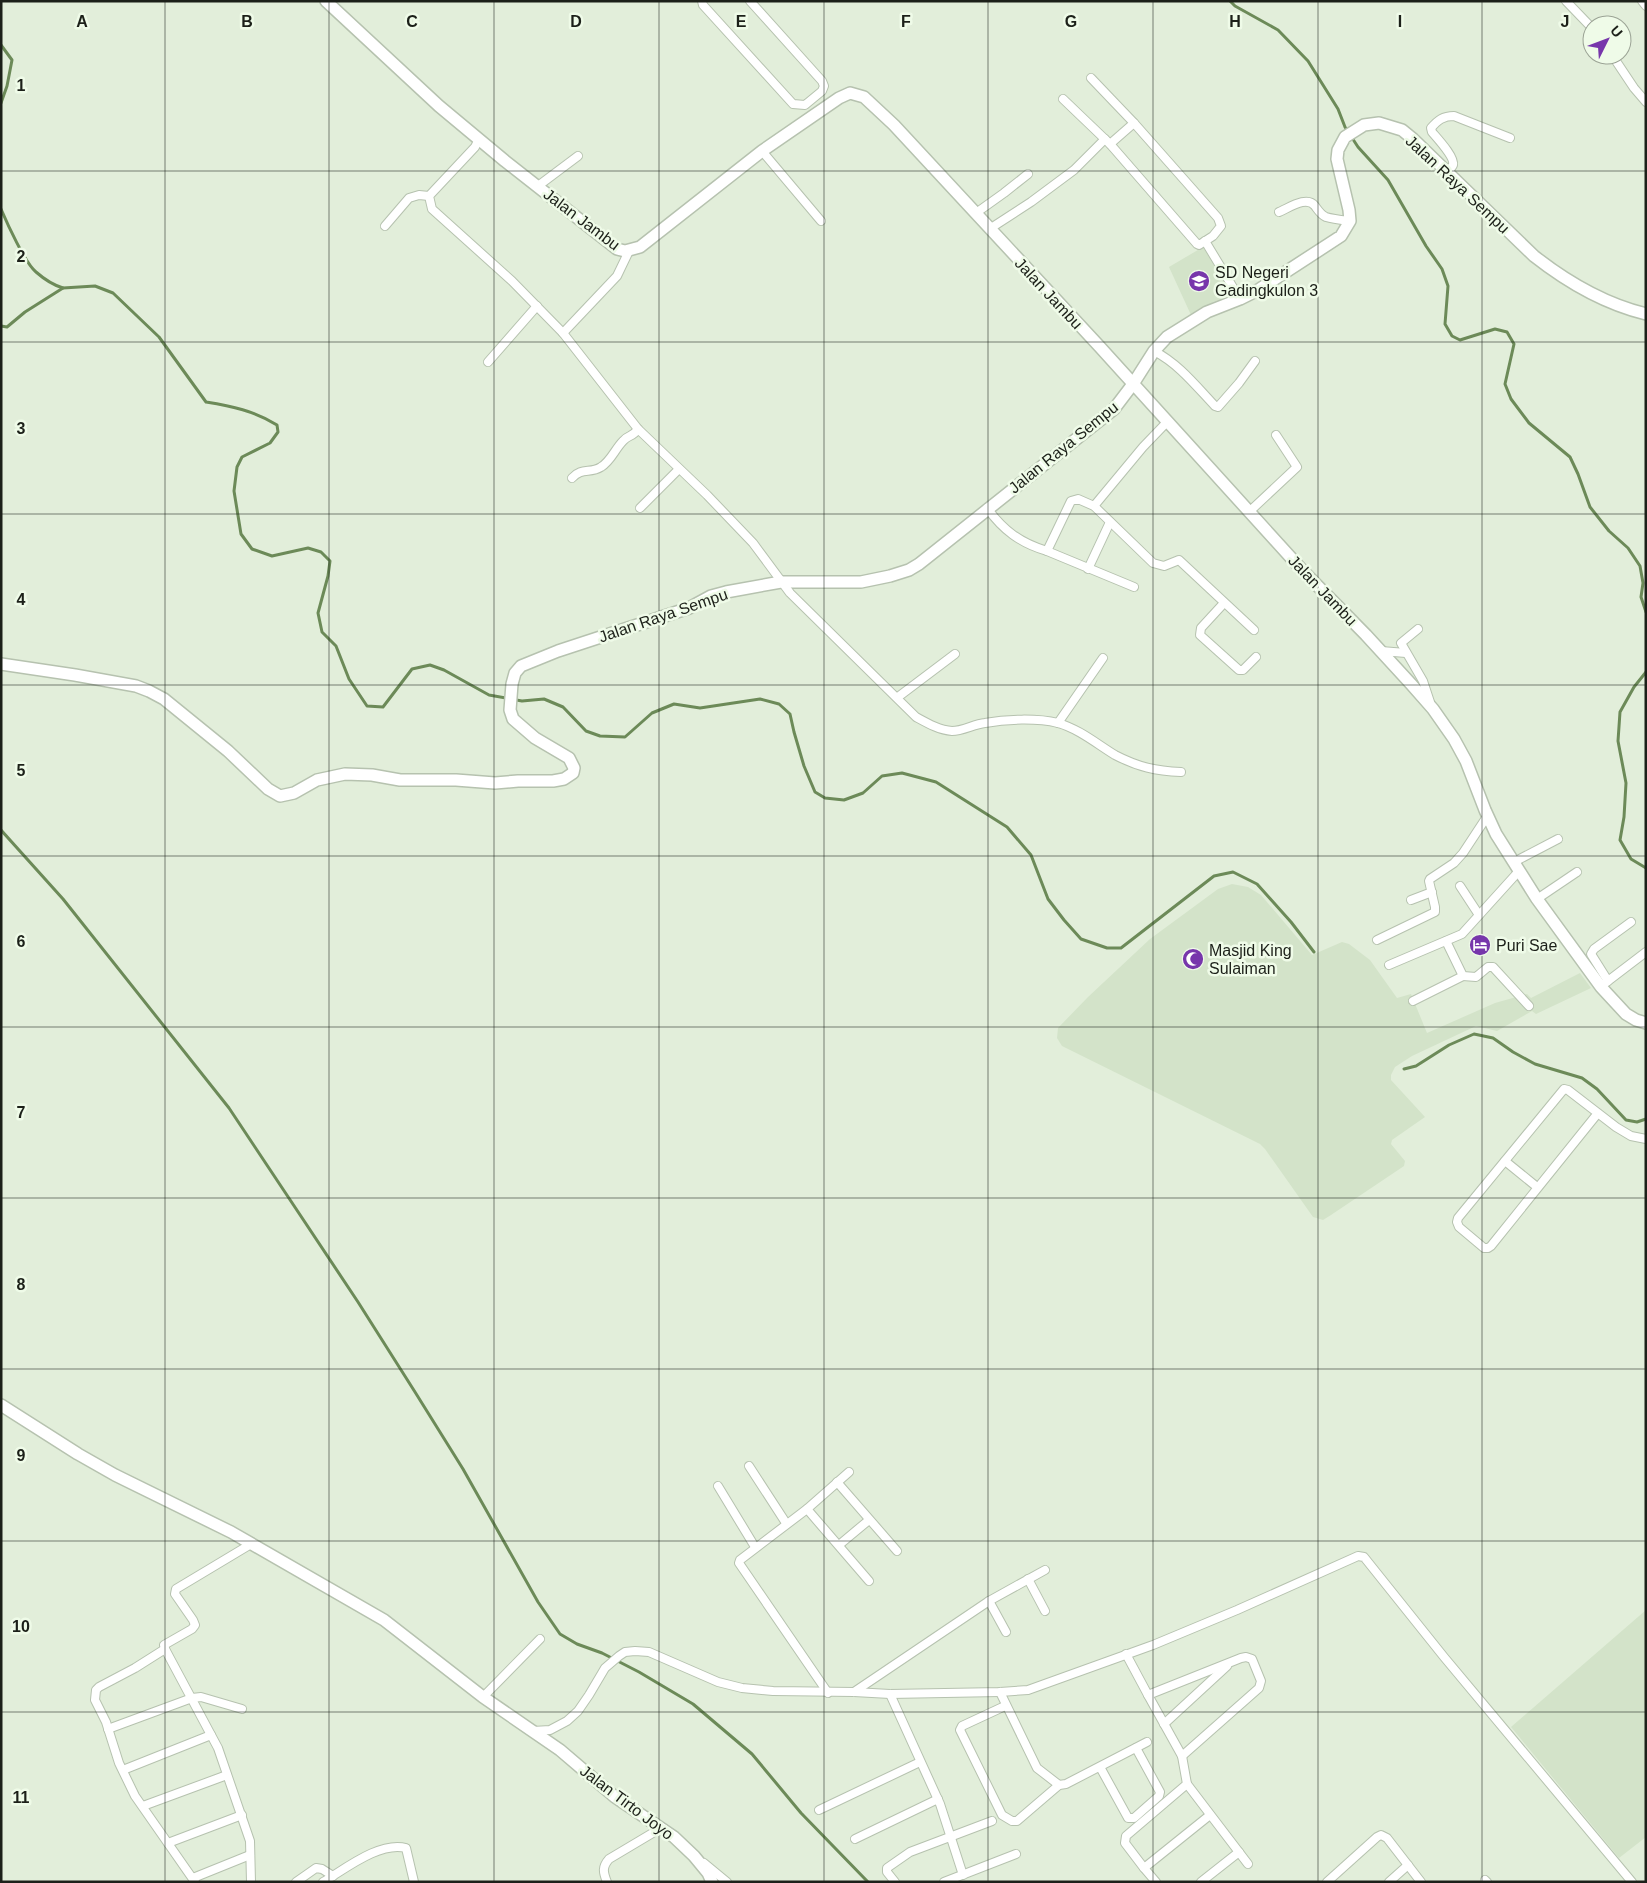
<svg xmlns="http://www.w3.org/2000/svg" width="1647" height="1883" font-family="Helvetica,sans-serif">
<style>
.built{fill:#d3e3c9}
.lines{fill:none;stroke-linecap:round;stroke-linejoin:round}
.stream{stroke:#6c8a58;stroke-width:3}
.street-casing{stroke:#b6c2af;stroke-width:10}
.secondary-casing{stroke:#b6c2af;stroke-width:14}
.street{stroke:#fff;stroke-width:8}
.secondary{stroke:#fff;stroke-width:11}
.grid{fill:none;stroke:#1c2019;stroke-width:1;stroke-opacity:0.55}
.labels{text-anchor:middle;stroke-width:5;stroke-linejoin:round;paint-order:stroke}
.street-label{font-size:16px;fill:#1c2019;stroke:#effbe8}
.poi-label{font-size:16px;fill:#1c2019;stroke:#effbe8;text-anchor:start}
.grid-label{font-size:16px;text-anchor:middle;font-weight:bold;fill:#1c2019;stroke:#effbe8;stroke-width:5;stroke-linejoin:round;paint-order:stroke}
</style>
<rect width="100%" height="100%" fill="#e2eeda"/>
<!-- built -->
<g class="built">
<polygon points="1203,247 1232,295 1213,302 1191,315 1169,267"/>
<polygon points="1232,884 1248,887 1261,895 1312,955 1342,942 1349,944 1370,960 1397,998 1411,994 1427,1033 1495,1003 1527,994 1531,998 1580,973 1591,988 1536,1014 1532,1011 1497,1031 1476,1026 1412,1056 1395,1067 1391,1075 1391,1080 1425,1117 1392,1140 1391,1144 1405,1161 1404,1166 1331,1215 1323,1220 1313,1217 1265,1149 1260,1144 1062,1046 1057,1038 1058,1028 1088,997 1150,939 1218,889"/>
<polygon points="1646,1610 1646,1837 1619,1858 1511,1727"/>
</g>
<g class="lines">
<!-- stream -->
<g class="stream">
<polyline points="1230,1 1235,6 1278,30 1308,61 1338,109 1345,127 1358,147 1388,180 1426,246 1442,269 1448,286 1445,324 1452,336 1460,340 1495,329 1507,332 1514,344 1505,384 1511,399 1529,423 1570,457 1578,474 1590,507 1609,531 1628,548 1640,566 1643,583 1641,597 1646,612"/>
<polyline points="1,45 12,60 7,86 1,103"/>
<path d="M1 209C7 223 25 263 36 272 44 279 53 285 63 288"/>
<path d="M1 326 7 327 25 312 63 288 95 286 113 293 159 337 206 402C231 406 255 411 277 425L278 432 270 443 242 457 237 467 234 491 241 534 252 549 272 556 308 548 321 552 330 561 328 576 318 613 322 632 336 646 349 679 367 706 383 707 412 669 430 665 444 670 489 695 522 701 544 699 563 707 586 731 600 736 625 737 652 713 674 704 700 708 760 699 779 704 790 714 794 732 804 766 815 792 825 798 844 800 863 793 882 776 902 773 936 782 1007 827 1031 855 1048 899 1064 920 1081 939 1107 948H1121L1214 876 1233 872 1257 884 1291 922 1314 952"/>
<polyline points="1646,672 1634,687 1620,712 1618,741 1626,783 1624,817 1620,840 1631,859 1646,868"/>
<polyline points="1,830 63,899 229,1108 358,1302 415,1392 463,1469 538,1602 560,1634 577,1644 602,1653 639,1672 693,1704 752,1754 801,1813 868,1882"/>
<polyline points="1404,1069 1416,1066 1449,1045 1474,1034 1493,1038 1513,1052 1535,1064 1582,1078 1597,1089 1626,1120 1637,1122 1646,1119"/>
</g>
<!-- street casing -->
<g class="street-casing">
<g id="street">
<polyline points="702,1 703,5 793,104 805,105 822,91 824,86 822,81 750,1"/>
<polyline points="1566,1 1592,28"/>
<polyline points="1642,1 1646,6"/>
<polyline points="1612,55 1634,88 1646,102"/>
<polyline points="1063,99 1110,144 1197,244 1199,245 1213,236 1221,226 1218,218 1134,123 1091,78"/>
<path d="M479 139 475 147 429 196 432 209 512 281 563 333 638 429 707 495 753 543 790 593 916 717C927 723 939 730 952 731 963 731 974 724 985 723 1007 719 1037 718 1058 723 1079 729 1097 744 1115 755 1138 767 1156 771 1181 772"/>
<polyline points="1110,144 1134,123"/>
<polyline points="762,151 821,221"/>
<path d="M1447 171C1448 171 1453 166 1453 165 1455 157 1437 138 1432 132L1431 128C1438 120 1443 116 1454 116L1510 138"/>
<polyline points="538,186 578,156"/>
<path d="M1279 212C1289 208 1307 195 1315 206 1318 210 1321 215 1326 217 1333 219 1342 220 1350 221"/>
<polyline points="976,213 1004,193 1028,174"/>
<polyline points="385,226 409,198 419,195 429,196"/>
<polyline points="991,228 1031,202 1074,170 1105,139"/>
<polyline points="1205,241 1240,299"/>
<polyline points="563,333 617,276 629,251"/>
<path d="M1154 351C1179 364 1196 386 1215 406L1218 407 1239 383 1255 361"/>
<polyline points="488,362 537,306"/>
<path d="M572 478C582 467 590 474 601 467 611 461 615 449 623 441 629 434 632 438 638 429"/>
<polyline points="1094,506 1143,447 1168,421"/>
<polyline points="640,508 679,469"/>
<path d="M987 508C1003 530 1020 543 1047 551"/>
<polyline points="1249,512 1297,467 1276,435"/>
<polyline points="1088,569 1110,522"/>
<polyline points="1134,587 1047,551 1071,501 1078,499 1094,506 1153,563 1164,566 1179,560 1254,630"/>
<polyline points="1224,603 1201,628 1200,635 1239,670 1243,670 1256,657"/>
<polyline points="1418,629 1401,643 1423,681 1430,702"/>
<polyline points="1381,651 1406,653"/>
<polyline points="898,697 955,654"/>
<polyline points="1058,723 1103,658"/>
<polyline points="1514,862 1558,839"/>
<polyline points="1460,886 1479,915"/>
<polyline points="1537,899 1577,872"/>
<polyline points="1411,900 1432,892"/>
<polyline points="1377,940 1435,912 1435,907 1429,881 1430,879 1454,863 1463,853 1488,815"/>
<polyline points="1446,941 1463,976 1476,977 1488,967 1493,967 1529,1006"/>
<polyline points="1389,965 1462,934 1519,871"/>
<polyline points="1608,981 1591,954 1594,949 1631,922"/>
<polyline points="1604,984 1646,952"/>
<polyline points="1413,1001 1463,976"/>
<polyline points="1598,1113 1491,1246 1488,1248 1484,1248 1459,1227 1457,1222 1458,1218 1564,1089 1568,1090 1616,1127 1631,1136 1646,1139"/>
<polyline points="1505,1161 1537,1187"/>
<polyline points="749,1466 786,1523"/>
<polyline points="837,1482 897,1551"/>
<polyline points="718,1486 755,1547"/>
<polyline points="807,1509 869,1581"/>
<polyline points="251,1544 176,1589 175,1594 193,1620 195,1625 192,1629 164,1645 165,1649 218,1748 250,1841 251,1882"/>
<polyline points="839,1545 869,1520"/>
<polyline points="1028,1579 1045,1611"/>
<polyline points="989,1601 1006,1632"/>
<polyline points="165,1649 135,1668 99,1687 96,1690 95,1700 106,1722 119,1763 135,1796 195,1882"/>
<polyline points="1126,1654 1148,1695 1241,1658 1246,1657 1252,1659 1261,1681 1259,1688 1182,1756"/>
<polyline points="854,1692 989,1601 1045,1570"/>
<polyline points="1000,1692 1037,1768 1059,1785"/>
<polyline points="828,1693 739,1563 740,1560 807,1509 849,1472"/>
<polyline points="890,1694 940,1804 963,1875"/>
<polyline points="1148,1695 1182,1756 1187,1784 1126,1836 1125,1843 1144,1868 1210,1815"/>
<polyline points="483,1697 540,1639"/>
<polyline points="1005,1706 962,1726 960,1730 1002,1815 1012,1821 1017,1821 1059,1785 1066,1784 1147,1742"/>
<polyline points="1164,1724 1227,1666"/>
<polyline points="108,1729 192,1698 201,1697 242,1709"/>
<polyline points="533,1731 550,1730 567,1721 578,1711 589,1695 605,1668 619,1656 625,1652 635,1651 649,1652 718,1682 742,1688 773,1691 854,1692 890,1694 1000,1692 1028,1690 1153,1645 1237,1610 1358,1556 1364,1557 1444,1657 1632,1882"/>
<polyline points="1100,1767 1127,1816 1128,1818 1134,1818 1159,1796 1160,1792 1136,1748"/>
<polyline points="123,1770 211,1735"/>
<polyline points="1187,1784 1248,1864"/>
<polyline points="143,1806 227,1775"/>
<polyline points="819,1810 920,1762"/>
<polyline points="855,1839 938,1799"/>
<polyline points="168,1843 242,1815"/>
<polyline points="704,1863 727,1882"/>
<polyline points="1144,1868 1156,1882"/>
<polyline points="193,1878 250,1855"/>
<polyline points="1485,1880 1487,1882"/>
<polyline points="296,1882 316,1868 322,1869 333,1876"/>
<path d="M323 1882C345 1869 380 1841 406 1848L414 1882"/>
<path d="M607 1882C603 1872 602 1867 609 1859L661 1828"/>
<polyline points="895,1882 887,1872 887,1868 910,1852 992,1821"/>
<polyline points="944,1882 1016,1854"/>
<polyline points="1201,1882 1239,1852"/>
<polyline points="1327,1882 1377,1837 1381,1835 1387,1838 1421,1882"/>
<polyline points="1389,1882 1408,1865"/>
</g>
</g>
<!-- secondary casing -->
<g class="secondary-casing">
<g id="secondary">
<polyline points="326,1 439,106 505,161 617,249 625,251 640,247 762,151 839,98 850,93 864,97 894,125 1099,346 1303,571 1366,635 1411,684 1433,709 1454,739 1466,761 1485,810 1496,834 1537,899 1601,987 1626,1014 1636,1020 1646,1023"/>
<path d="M1 664 75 675 136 686 149 691 164 699 228 751 268 789 280 796 294 793 317 780 345 774 372 775 400 780H456L495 783 518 781H553L564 779 573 773 574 768 569 758 535 738 513 719 510 710 512 684 515 673 521 666 558 651 689 608 711 596 726 592 781 582H861L890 576 909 570 919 564 1114 409 1133 384 1154 351 1167 337 1207 312 1240 299 1258 290 1341 236 1350 221 1349 210 1337 159 1338 150 1345 137 1364 125 1379 123 1402 130 1413 139 1534 256C1567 282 1605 304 1646 314"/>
<polyline points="1,1405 78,1454 115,1475 231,1532 384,1620 483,1697 560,1750 615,1797 674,1837 694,1856 708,1873 712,1882"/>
</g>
</g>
<!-- street -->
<use href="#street" class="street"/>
<!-- secondary -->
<use href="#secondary" class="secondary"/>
</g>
<!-- grid -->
<path class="grid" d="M165 1V1882M329 1V1882M494 1V1882M659 1V1882M824 1V1882M988 1V1882M1153 1V1882M1318 1V1882M1482 1V1882M1 171H1646M1 342H1646M1 514H1646M1 685H1646M1 856H1646M1 1027H1646M1 1198H1646M1 1369H1646M1 1541H1646M1 1712H1646"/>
<!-- icons -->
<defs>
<g id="school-disc" transform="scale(1.125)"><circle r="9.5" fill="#7736ab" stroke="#effbe8"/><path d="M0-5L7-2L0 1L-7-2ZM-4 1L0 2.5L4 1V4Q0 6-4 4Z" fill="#fff"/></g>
<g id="hotel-disc" transform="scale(1.125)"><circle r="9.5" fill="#7736ab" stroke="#effbe8"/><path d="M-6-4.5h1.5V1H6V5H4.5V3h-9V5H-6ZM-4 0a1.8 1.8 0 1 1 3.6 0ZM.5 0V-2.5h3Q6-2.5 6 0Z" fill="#fff"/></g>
<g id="mosque-disc" transform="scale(1.125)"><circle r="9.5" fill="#7736ab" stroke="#effbe8"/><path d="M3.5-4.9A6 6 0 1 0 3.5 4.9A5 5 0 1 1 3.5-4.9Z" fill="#fff"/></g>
</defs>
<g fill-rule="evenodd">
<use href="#school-disc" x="1199" y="281"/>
<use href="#hotel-disc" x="1480" y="945"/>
<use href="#mosque-disc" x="1193" y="959"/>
</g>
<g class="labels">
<!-- street labels -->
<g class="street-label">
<text transform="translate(1458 184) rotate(43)" y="6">Jalan Raya Sempu</text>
<text transform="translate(582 219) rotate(37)" y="6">Jalan Jambu</text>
<text transform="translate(1049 293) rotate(47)" y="6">Jalan Jambu</text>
<text transform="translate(1063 447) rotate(-39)" y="6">Jalan Raya Sempu</text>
<text transform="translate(1323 590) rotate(46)" y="6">Jalan Jambu</text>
<text transform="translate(663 615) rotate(-19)" y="6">Jalan Raya Sempu</text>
<text transform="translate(627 1802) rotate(37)" y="6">Jalan Tirto Joyo</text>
</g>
<!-- poi labels -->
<g class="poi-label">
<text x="1215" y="278">SD Negeri<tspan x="1215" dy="18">Gadingkulon 3</tspan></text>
<text x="1496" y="951">Puri Sae</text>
<text x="1209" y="956">Masjid King<tspan x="1209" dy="18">Sulaiman</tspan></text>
</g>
</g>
<g class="grid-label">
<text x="82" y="27">A</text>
<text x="247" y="27">B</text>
<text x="412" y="27">C</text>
<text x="576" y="27">D</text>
<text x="741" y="27">E</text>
<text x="906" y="27">F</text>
<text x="1071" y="27">G</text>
<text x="1235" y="27">H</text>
<text x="1400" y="27">I</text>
<text x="1565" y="27">J</text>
<text x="21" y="91">1</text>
<text x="21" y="262">2</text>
<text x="21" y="434">3</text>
<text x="21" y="605">4</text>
<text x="21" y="776">5</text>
<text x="21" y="947">6</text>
<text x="21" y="1118">7</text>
<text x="21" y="1290">8</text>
<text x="21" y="1461">9</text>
<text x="21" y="1632">10</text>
<text x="21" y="1803">11</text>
</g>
<!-- border -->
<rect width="1647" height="1883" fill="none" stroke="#1c2019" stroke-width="5"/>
<!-- north arrow -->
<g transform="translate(1607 40) rotate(48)"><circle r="24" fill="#effbe8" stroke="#9ba395"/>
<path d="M0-4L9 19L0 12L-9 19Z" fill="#7736ab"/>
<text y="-8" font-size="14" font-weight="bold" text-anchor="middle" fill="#1c2019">U</text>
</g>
</svg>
